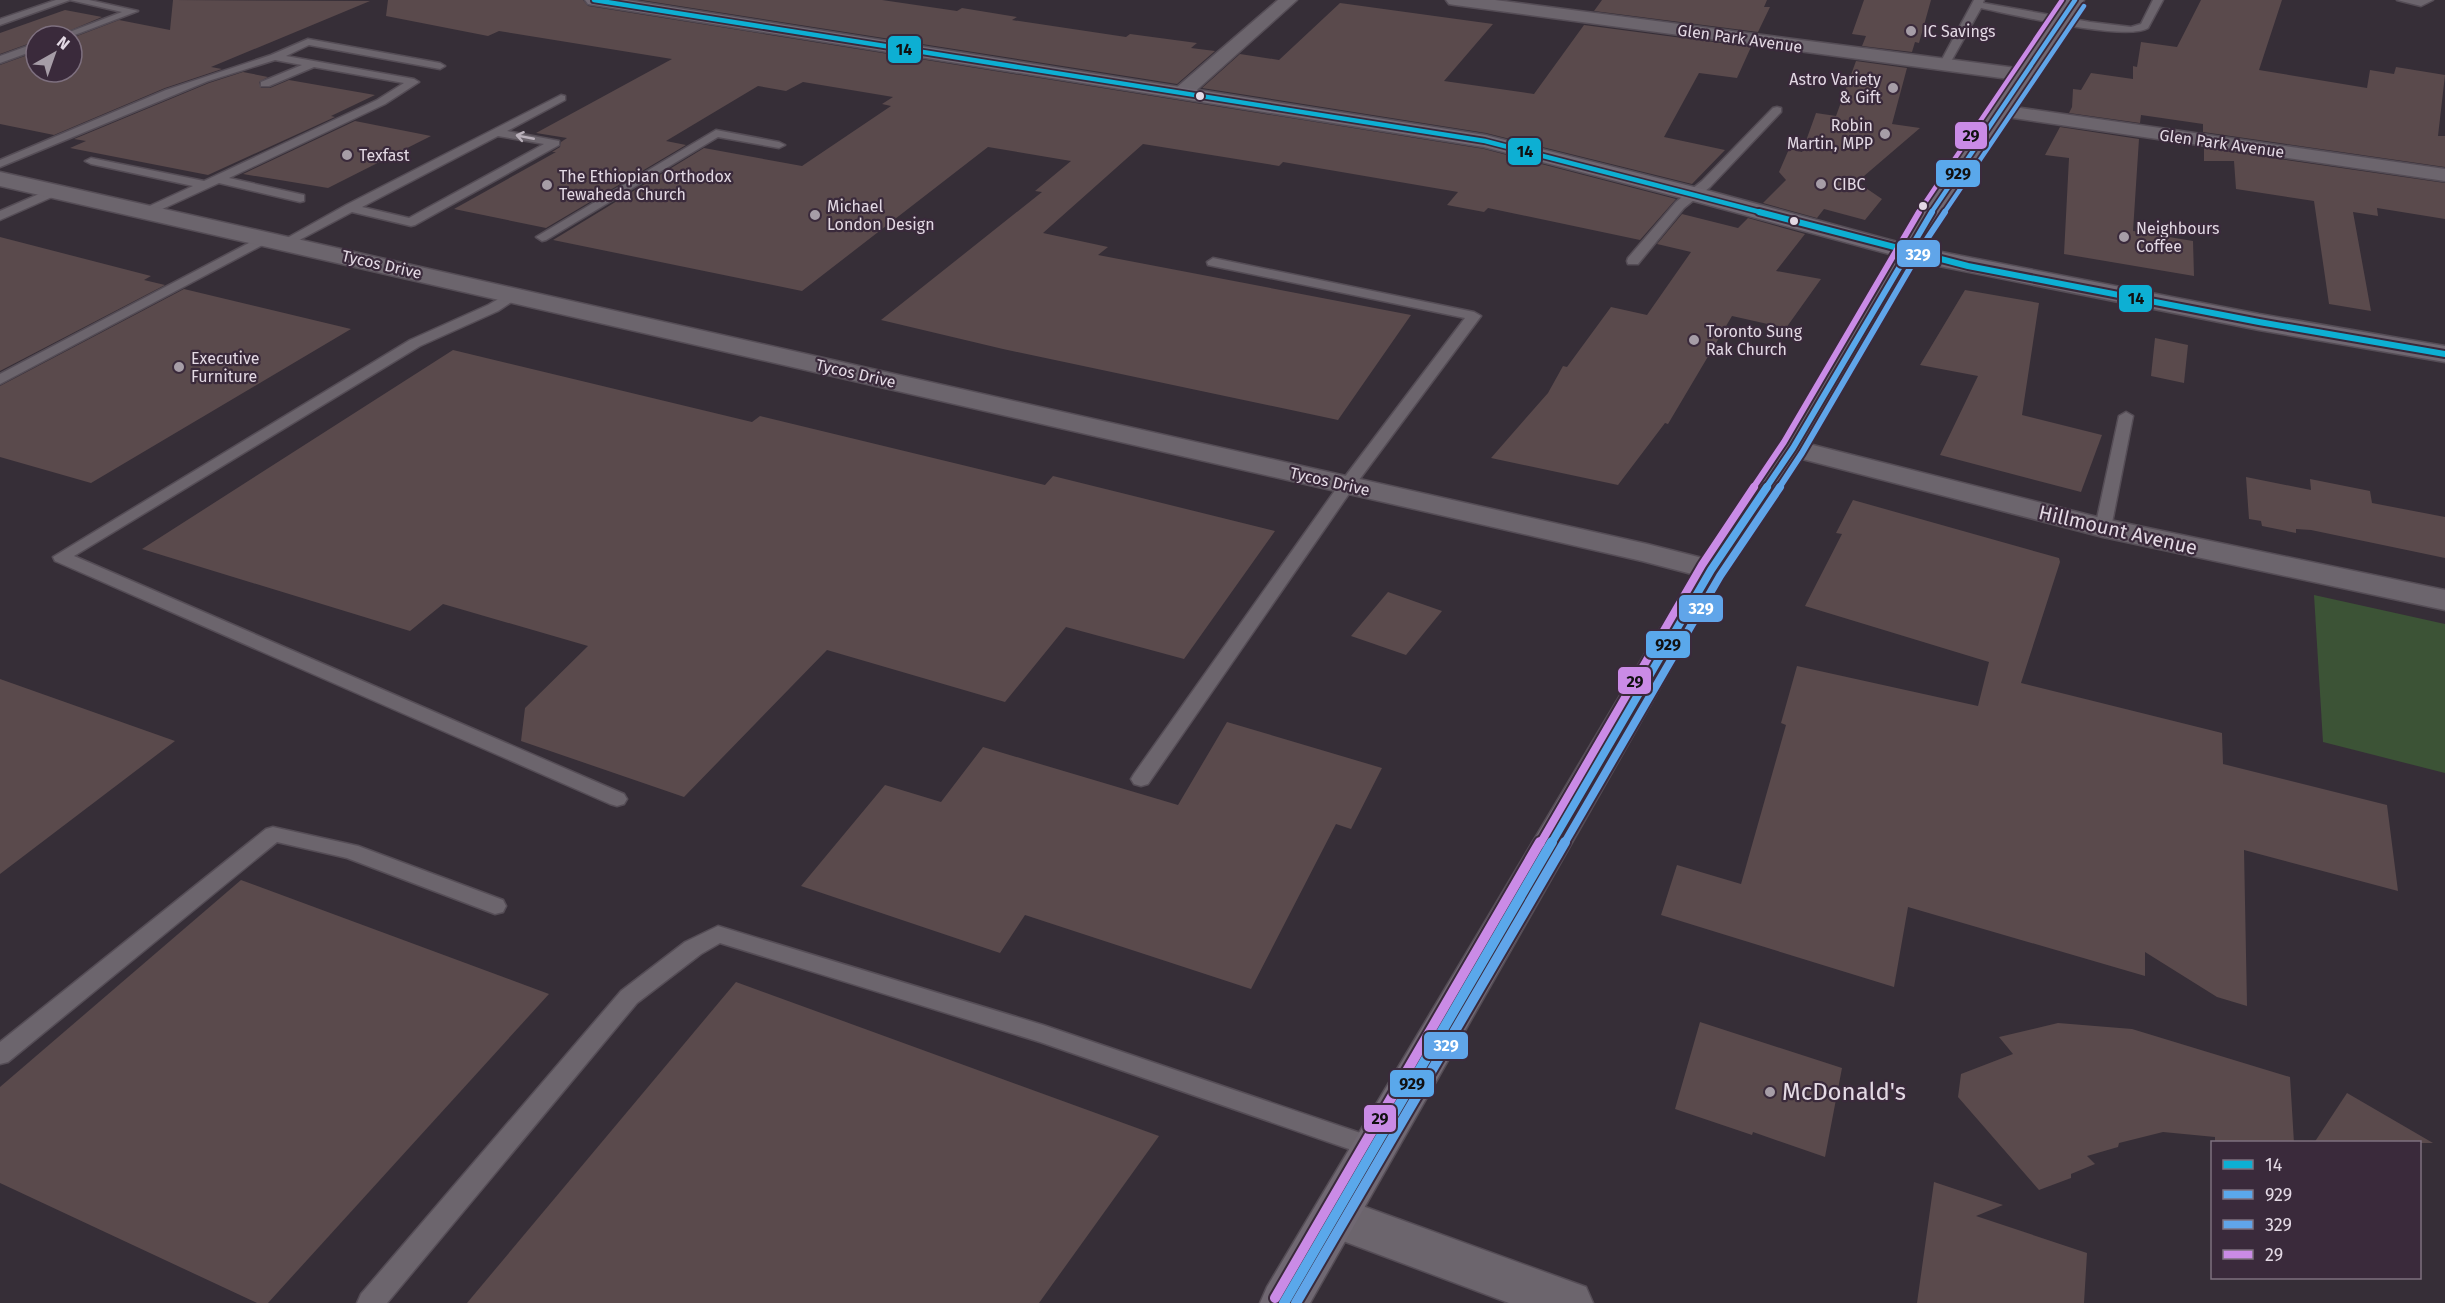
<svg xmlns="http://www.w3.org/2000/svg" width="2445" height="1303" font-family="'Fira Sans',sans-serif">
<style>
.green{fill:#3c5336}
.building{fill:#5a4a4c}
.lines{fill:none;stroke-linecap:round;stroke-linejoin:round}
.lane-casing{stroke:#554d56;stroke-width:3}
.street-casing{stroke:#554d56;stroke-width:3}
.secondary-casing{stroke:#554d56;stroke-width:3}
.lane{fill:#6c656d;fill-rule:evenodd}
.street{fill:#6c656d;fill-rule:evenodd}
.secondary{fill:#706872;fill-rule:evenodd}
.bus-1-far1-casing{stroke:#3a2a3b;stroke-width:8}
.bus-1-casing{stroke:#3a2a3b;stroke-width:10}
.bus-2-far3-casing{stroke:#3a2a3b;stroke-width:8}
.bus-2-far2-casing{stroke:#3a2a3b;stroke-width:10}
.bus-2-far1-casing{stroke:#3a2a3b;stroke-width:12}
.bus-2-casing{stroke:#3a2a3b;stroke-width:14}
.bus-3-far3-casing{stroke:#3a2a3b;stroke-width:8}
.bus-3-far2-casing{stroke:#3a2a3b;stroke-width:10}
.bus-3-far1-casing{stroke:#3a2a3b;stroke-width:12}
.bus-3-casing{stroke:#3a2a3b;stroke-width:14}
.bus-4-far3-casing{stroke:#3a2a3b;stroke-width:8}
.bus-4-far2-casing{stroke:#3a2a3b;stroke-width:10}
.bus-4-far1-casing{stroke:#3a2a3b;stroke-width:12}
.bus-4-casing{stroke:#3a2a3b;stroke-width:14}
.bus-1-far1{stroke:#0dafd3;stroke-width:4.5}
.bus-1{stroke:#0dafd3;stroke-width:6}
.bus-2-far3{stroke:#5aa8eb;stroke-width:4.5}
.bus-2-far2{stroke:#5aa8eb;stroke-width:6}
.bus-2-far1{stroke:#5aa8eb;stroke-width:8}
.bus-2{stroke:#5aa8eb;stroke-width:10}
.bus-3-far3{stroke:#60a5e9;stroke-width:4.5}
.bus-3-far2{stroke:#60a5e9;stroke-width:6}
.bus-3-far1{stroke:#60a5e9;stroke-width:8}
.bus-3{stroke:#60a5e9;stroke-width:10}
.bus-4-far3{stroke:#ca8be6;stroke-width:4.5}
.bus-4-far2{stroke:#ca8be6;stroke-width:6}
.bus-4-far1{stroke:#ca8be6;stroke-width:8}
.bus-4{stroke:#ca8be6;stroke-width:10}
.oneway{stroke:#b9b0ba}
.poi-dot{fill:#a69da7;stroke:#3a2a3b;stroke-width:2}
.bus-dot{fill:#e3d9e4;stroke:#3a2a3b;stroke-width:2}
.labels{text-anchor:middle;stroke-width:4.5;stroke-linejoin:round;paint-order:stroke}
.far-poi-label{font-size:16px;fill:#e3d9e4;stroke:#3a2a3b;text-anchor:start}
.far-street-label{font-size:16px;fill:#e3d9e4;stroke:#3a2a3b}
.street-label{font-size:20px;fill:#e3d9e4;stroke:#3a2a3b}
.near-poi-label{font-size:24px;fill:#e3d9e4;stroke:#3a2a3b;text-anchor:start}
.line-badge{stroke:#3a2a3b;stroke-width:2}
.badge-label{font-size:16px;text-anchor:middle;font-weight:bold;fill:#fff}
.pale-badge-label{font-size:16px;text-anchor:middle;font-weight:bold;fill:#111}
</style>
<rect width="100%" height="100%" fill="#362e37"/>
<!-- green -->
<polygon class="green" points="2314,595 2445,624 2445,773 2323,742"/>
<!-- building -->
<g class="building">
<polygon points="173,0 370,1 211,67 222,69 165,88 54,135 0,124 0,65 36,52 36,72 72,72 72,38 119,20 170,30"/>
<polygon points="388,0 583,0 588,6 1484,149 1676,199 1640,240 1488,208 1484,212 1447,205 1458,192 1283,162 1279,166 1143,144 1043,233 1108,247 1098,255 1411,315 1338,420 1003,349 881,320 1042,192 1035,191 1071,161 988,147 802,291 553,240 704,148 802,166 891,106 882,104 893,97 803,82 786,91 758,86 666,141 686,145 546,228 454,209 556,152 552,152 560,147 561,142 567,138 536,133 672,59 499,31 488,36 386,16"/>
<polygon points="641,0 882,0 957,11 962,8 1017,17 1012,20 1126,37 1130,34 1197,43 1191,48 1215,51 1177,84"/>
<polygon points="1602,0 1767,0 1764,7 1770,7 1758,32 1594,11"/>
<polygon points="1864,0 1931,0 1919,43 1915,42 1912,52 1862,46 1866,36 1852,34"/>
<polygon points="2201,0 2282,0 2259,70 2367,88 2370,70 2394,74 2396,67 2445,75 2438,136 2445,136 2445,167 2203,132 2203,124 2141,115 2140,123 2069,113 2072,107 2073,89 2081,90 2091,73 2133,79 2133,66 2137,67 2141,42 2177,47"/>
<polygon points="1340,3 1493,24 1444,81 1534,94 1584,25 1751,47 1737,78 1699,73 1664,137 1725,150 1692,184 1486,133 1202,88 1240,54 1279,60"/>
<polygon points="65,10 102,17 57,36 36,36 36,41 0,54 0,33"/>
<polygon points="1856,61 1907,68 1892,124 1920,128 1857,182 1882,199 1865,220 1824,209 1817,218 1763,203 1786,180 1779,172 1789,149 1802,152 1816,113 1836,116"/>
<polygon points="243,72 268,77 259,82 261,88 270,88 289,80 375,95 331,116 335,117 208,175 70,148 86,141 74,139 209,83"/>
<polygon points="355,121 431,136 328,188 243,174"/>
<polygon points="2060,127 2139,139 2133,231 2193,241 2194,276 2064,254 2069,158 2045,155"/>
<polygon points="2204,148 2445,183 2445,219 2377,208 2378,216 2353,212 2371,311 2329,304 2314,201 2236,189 2234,161 2204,161"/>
<polygon points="1682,214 1738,228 1748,218 1805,234 1776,271 1821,279 1786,328 1732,316 1668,424 1665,423 1618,485 1491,458 1548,393 1563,366 1567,367 1611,307 1647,315 1691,252 1657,244"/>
<polygon points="0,237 151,276 144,280 165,285 0,371"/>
<polygon points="184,289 351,329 91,483 0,457 0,386"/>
<polygon points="1965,290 2039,303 2022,415 2102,435 2081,492 1940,455 1978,376 1920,365"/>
<polygon points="2155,338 2188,345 2184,383 2151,376"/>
<polygon points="453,350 752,422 760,416 1045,485 1053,476 1275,531 1184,659 1066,627 1005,702 827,650 684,797 521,741 525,708 588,646 443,604 410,631 142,549"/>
<polygon points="2246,477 2311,490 2310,479 2370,491 2372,503 2445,517 2445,558 2311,530 2296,529 2296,533 2262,526 2261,521 2249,519"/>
<polygon points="1853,500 2059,558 2060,562 2021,683 2222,733 2223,764 2387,805 2398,891 2244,850 2247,1006 2217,997 2145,952 2145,976 1908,907 1894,987 1661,915 1677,865 1741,884 1786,725 1781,723 1797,666 1978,706 1989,662 1805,606 1842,534 1836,533"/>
<polygon points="1388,592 1442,611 1406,655 1351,636"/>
<polygon points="0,679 175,741 0,874"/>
<polygon points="1227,722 1382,768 1351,829 1336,824 1251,989 1025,915 1000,953 801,886 885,785 941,802 983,747 1178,805"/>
<polygon points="241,880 549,994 268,1303 257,1303 0,1183 0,1087"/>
<polygon points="736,982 1159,1136 1039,1303 467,1303"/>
<polygon points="1700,1022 1842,1068 1825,1157 1753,1132 1752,1135 1675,1109"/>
<polygon points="2058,1023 2132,1029 2290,1077 2294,1143 2215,1143 2215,1137 2163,1132 2119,1143 2118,1147 2087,1156 2095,1164 2071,1174 2071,1178 2039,1190 1958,1097 1961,1074 2013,1054 1999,1037"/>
<polygon points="2347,1093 2433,1143 2314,1143"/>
<polygon points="1934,1182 2003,1205 1976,1216 2087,1253 2084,1303 1917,1303"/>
</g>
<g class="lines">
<!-- lane casing -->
<g class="lane-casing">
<g id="lane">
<polygon points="56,0 89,0 138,11 72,36 59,36 122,12 70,0 0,25 0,19"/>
<path d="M1974 0H1984L1983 3 2090 22 2131 27 2141 24 2153 0H2163L2148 28C2126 42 2011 14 1981 8L1949 65 1940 67 1939 65Z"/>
<polygon points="2397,0 2433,0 2421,6"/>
<polygon points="308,39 440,63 445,66 440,69 309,45 286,56 414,79 419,82 385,104 229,178 304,195 304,201 300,202 219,183 147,216 143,215 143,209 193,186 91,164 85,161 91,158 204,181 377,100 404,83 314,67 269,86 261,86 261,82 302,65 275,60 208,81 0,167 0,160 166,90 271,55"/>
<polygon points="36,43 36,50 0,63 0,56"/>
<path d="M561 95 565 96V100L507 131 559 141V145L415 225 411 226 352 212 290 245 286 246 280 242 346 205ZM498 136 544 144 409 218 362 207Z"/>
<polygon points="1777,107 1781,108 1781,112 1710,187 1684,208 1638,264 1628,264 1627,261 1628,258 1676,202 1702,181 1773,108"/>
<polygon points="716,130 779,142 785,145 779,148 718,137 546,240 542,241 536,237"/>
<polygon points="55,187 59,188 59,194 0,220 0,211"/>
<polygon points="266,234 270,235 272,238 270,241 0,384 0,374"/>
<polygon points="1213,258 1474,312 1481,316 1353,488 1148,784 1141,786 1134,784 1131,779 1134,774 1341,482 1465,318 1208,265 1207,262"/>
<polygon points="514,290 519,291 521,294 519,297 498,311 420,346 74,556 624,794 627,799 624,804 617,806 610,804 55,561 53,557 410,340 488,305"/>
<polygon points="2126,412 2133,416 2111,528 2103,533 2095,528 2119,416"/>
<polygon points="273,827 358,846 503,900 506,906 503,912 495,914 347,858 277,842 8,1062 0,1064 0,1042 266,829"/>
<polygon points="718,926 1043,1025 1384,1141 1387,1148 1384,1155 1375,1158 1040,1042 720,943 701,954 637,1003 387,1303 357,1303 361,1294 621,991 685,942"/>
</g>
</g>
<!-- street casing -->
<g class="street-casing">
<g id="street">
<polygon points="1278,0 1297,0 1190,96 1176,96 1173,92 1176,88"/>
<polygon points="1446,0 1495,0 2024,69 2031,71 2034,75 2031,79 2024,81 1455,5 1449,4"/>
<polygon points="2000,105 2445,169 2445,181 1993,115 1990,111 1993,107"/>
<polygon points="0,172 1647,544 1722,563 1727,570 1722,577 1711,579 1642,561 0,186"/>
<polygon points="1793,440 2105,519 2445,590 2445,610 2103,537 1783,454 1779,448 1783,442"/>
<polygon points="1335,1196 1586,1287 1593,1303 1509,1303 1319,1232 1312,1217 1319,1202"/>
</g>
</g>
<!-- secondary casing -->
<g class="secondary-casing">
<polygon id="secondary" points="585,0 627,0 1485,135 1702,189 1901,243 2066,0 2084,0 1921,248 2259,314 2445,346 2445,362 2259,330 1914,261 1807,448 1727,570 1310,1303 1260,1303 1267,1287 1695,570 1779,448 1893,255 1686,199 1484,147 594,5 588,4"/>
</g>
<!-- lane -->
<use href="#lane" class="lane"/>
<!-- street -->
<use href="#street" class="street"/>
<!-- secondary -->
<use href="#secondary" class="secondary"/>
<!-- bus-1-far1 casing -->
<g class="bus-1-far1-casing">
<polyline id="bus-1-far1" points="594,0 1485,141 1764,213"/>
</g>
<!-- bus-1 casing -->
<g class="bus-1-casing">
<polyline id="bus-1" points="1759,212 1968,266 2259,322 2445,354"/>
</g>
<!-- bus-2-far3 casing -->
<g class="bus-2-far3-casing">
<polyline id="bus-2-far3" points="1931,213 2075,0"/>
</g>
<!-- bus-2-far2 casing -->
<g class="bus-2-far2-casing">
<polyline id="bus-2-far2" points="1766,488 1793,448 1932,212"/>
</g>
<!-- bus-2-far1 casing -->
<g class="bus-2-far1-casing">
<polyline id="bus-2-far1" points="1551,844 1711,570 1767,487"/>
</g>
<!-- bus-2 casing -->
<g class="bus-2-casing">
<polyline id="bus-2" points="1284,1303 1552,842"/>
</g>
<!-- bus-3-far3 casing -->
<g class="bus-3-far3-casing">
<polyline id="bus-3-far3" points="1944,213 2084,6"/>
</g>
<!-- bus-3-far2 casing -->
<g class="bus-3-far2-casing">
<polyline id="bus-3-far2" points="1779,488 1802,453 1927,239 1945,212"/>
</g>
<!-- bus-3-far1 casing -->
<g class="bus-3-far1-casing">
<polyline id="bus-3-far1" points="1564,844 1720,576 1780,487"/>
</g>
<!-- bus-3 casing -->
<g class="bus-3-casing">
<polyline id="bus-3" points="1296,1303 1565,842"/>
</g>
<!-- bus-4-far3 casing -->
<g class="bus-4-far3-casing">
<polyline id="bus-4-far3" points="1918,213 2062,0"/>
</g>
<!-- bus-4-far2 casing -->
<g class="bus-4-far2-casing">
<polyline id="bus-4-far2" points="1753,488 1784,442 1919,212"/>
</g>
<!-- bus-4-far1 casing -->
<g class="bus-4-far1-casing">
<polyline id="bus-4-far1" points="1540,844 1702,565 1754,487"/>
</g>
<!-- bus-4 casing -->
<g class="bus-4-casing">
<polyline id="bus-4" points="1275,1298 1540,842"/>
</g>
<!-- bus-1-far1 -->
<use href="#bus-1-far1" class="bus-1-far1"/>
<!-- bus-1 -->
<use href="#bus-1" class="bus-1"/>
<!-- bus-2-far3 -->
<use href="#bus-2-far3" class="bus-2-far3"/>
<!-- bus-2-far2 -->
<use href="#bus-2-far2" class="bus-2-far2"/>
<!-- bus-2-far1 -->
<use href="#bus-2-far1" class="bus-2-far1"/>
<!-- bus-2 -->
<use href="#bus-2" class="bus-2"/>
<!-- bus-3-far3 -->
<use href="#bus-3-far3" class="bus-3-far3"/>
<!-- bus-3-far2 -->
<use href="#bus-3-far2" class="bus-3-far2"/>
<!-- bus-3-far1 -->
<use href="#bus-3-far1" class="bus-3-far1"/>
<!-- bus-3 -->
<use href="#bus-3" class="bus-3"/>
<!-- bus-4-far3 -->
<use href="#bus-4-far3" class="bus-4-far3"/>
<!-- bus-4-far2 -->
<use href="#bus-4-far2" class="bus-4-far2"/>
<!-- bus-4-far1 -->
<use href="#bus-4-far1" class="bus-4-far1"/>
<!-- bus-4 -->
<use href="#bus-4" class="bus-4"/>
</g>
<!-- one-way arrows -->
<defs><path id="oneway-shaft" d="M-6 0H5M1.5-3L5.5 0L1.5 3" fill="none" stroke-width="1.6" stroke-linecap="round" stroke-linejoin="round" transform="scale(1.5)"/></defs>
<use class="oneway" href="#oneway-shaft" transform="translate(525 137) rotate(-169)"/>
<!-- markers -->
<g class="poi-dot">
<circle cx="1911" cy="31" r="6"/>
<circle cx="1893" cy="88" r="6"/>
<circle cx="1885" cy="134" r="6"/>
<circle cx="347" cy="155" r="6"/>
<circle cx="1821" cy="184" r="6"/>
<circle cx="547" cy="185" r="6"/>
<circle cx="815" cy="215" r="6"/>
<circle cx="2124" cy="237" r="6"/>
<circle cx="1694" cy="340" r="6"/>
<circle cx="179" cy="367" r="6"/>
<circle cx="1770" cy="1092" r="6"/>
</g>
<g class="bus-dot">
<circle cx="1200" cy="96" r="5"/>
<circle cx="1923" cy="206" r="5"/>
<circle cx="1794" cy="221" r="5"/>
</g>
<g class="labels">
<!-- far-poi labels -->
<g class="far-poi-label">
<text x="1923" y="37">IC Savings</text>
<text x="1881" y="85" text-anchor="end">Astro Variety<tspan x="1881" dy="18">&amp; Gift</tspan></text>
<text x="1873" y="131" text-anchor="end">Robin<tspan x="1873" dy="18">Martin, MPP</tspan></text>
<text x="359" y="161">Texfast</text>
<text x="559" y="182">The Ethiopian Orthodox<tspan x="559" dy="18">Tewaheda Church</tspan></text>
<text x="1833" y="190">CIBC</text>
<text x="827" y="212">Michael<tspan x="827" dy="18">London Design</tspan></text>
<text x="2136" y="234">Neighbours<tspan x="2136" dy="18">Coffee</tspan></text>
<text x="1706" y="337">Toronto Sung<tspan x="1706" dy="18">Rak Church</tspan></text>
<text x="191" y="364">Executive<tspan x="191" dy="18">Furniture</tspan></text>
</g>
<!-- far-street labels -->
<g class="far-street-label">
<text transform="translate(1740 38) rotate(8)" y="6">Glen Park Avenue</text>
<text transform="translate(2222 143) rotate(8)" y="6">Glen Park Avenue</text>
<text transform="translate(382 264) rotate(13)" y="6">Tycos Drive</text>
<text transform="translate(856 373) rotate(13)" y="6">Tycos Drive</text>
<text transform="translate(1330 481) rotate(13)" y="6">Tycos Drive</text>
</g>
<!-- street labels -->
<g class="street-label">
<text transform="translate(2118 530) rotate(13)" y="7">Hillmount Avenue</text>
</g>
<!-- near-poi labels -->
<g class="near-poi-label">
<text x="1782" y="1100">McDonald's</text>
</g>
</g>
<g class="line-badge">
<rect x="887" y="35" width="35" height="29" rx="6" fill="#0dafd3"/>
<rect x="1954" y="121" width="34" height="29" rx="6" fill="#ca8be6"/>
<rect x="1507" y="137" width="35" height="29" rx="6" fill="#0dafd3"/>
<rect x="1935" y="159" width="46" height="29" rx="6" fill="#5aa8eb"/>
<rect x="1896" y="239" width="45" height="29" rx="6" fill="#60a5e9"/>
<rect x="2118" y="284" width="35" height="29" rx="6" fill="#0dafd3"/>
<rect x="1678" y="594" width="46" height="29" rx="6" fill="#60a5e9"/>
<rect x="1645" y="630" width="46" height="29" rx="6" fill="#5aa8eb"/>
<rect x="1617" y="666" width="35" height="29" rx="6" fill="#ca8be6"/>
<rect x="1423" y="1031" width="46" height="29" rx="6" fill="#60a5e9"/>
<rect x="1389" y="1069" width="46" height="29" rx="6" fill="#5aa8eb"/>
<rect x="1363" y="1104" width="34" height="29" rx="6" fill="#ca8be6"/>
</g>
<g class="badge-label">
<text x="1918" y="260">329</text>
<text x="1701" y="614">329</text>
<text x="1446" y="1051">329</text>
</g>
<g class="pale-badge-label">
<text x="904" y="55">14</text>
<text x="1971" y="141">29</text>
<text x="1525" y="157">14</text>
<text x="1958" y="179">929</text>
<text x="2136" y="304">14</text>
<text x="1668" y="650">929</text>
<text x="1635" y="687">29</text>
<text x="1412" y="1089">929</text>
<text x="1380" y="1124">29</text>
</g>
<!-- legend -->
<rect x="2211" y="1141" width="210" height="138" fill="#3a2a3b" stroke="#7e707f" stroke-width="1.5"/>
<rect x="2223" y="1160" width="30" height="9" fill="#0dafd3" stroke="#7e707f" stroke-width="1.5"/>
<text x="2265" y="1171" font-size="18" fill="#e3d9e4">14</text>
<rect x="2223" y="1190" width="30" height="9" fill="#5aa8eb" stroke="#7e707f" stroke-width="1.5"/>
<text x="2265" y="1201" font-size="18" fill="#e3d9e4">929</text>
<rect x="2223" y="1220" width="30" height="9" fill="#60a5e9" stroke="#7e707f" stroke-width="1.5"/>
<text x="2265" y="1231" font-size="18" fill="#e3d9e4">329</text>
<rect x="2223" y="1250" width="30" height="9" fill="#ca8be6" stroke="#7e707f" stroke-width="1.5"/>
<text x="2265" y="1261" font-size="18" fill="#e3d9e4">29</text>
<!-- north arrow -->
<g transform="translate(54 54) rotate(40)"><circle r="28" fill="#3a2a3b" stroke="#7e707f" stroke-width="1.5"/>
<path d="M0-4.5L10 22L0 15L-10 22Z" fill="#a69da7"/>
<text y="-9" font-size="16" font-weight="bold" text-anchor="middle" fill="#e3d9e4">N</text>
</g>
</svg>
